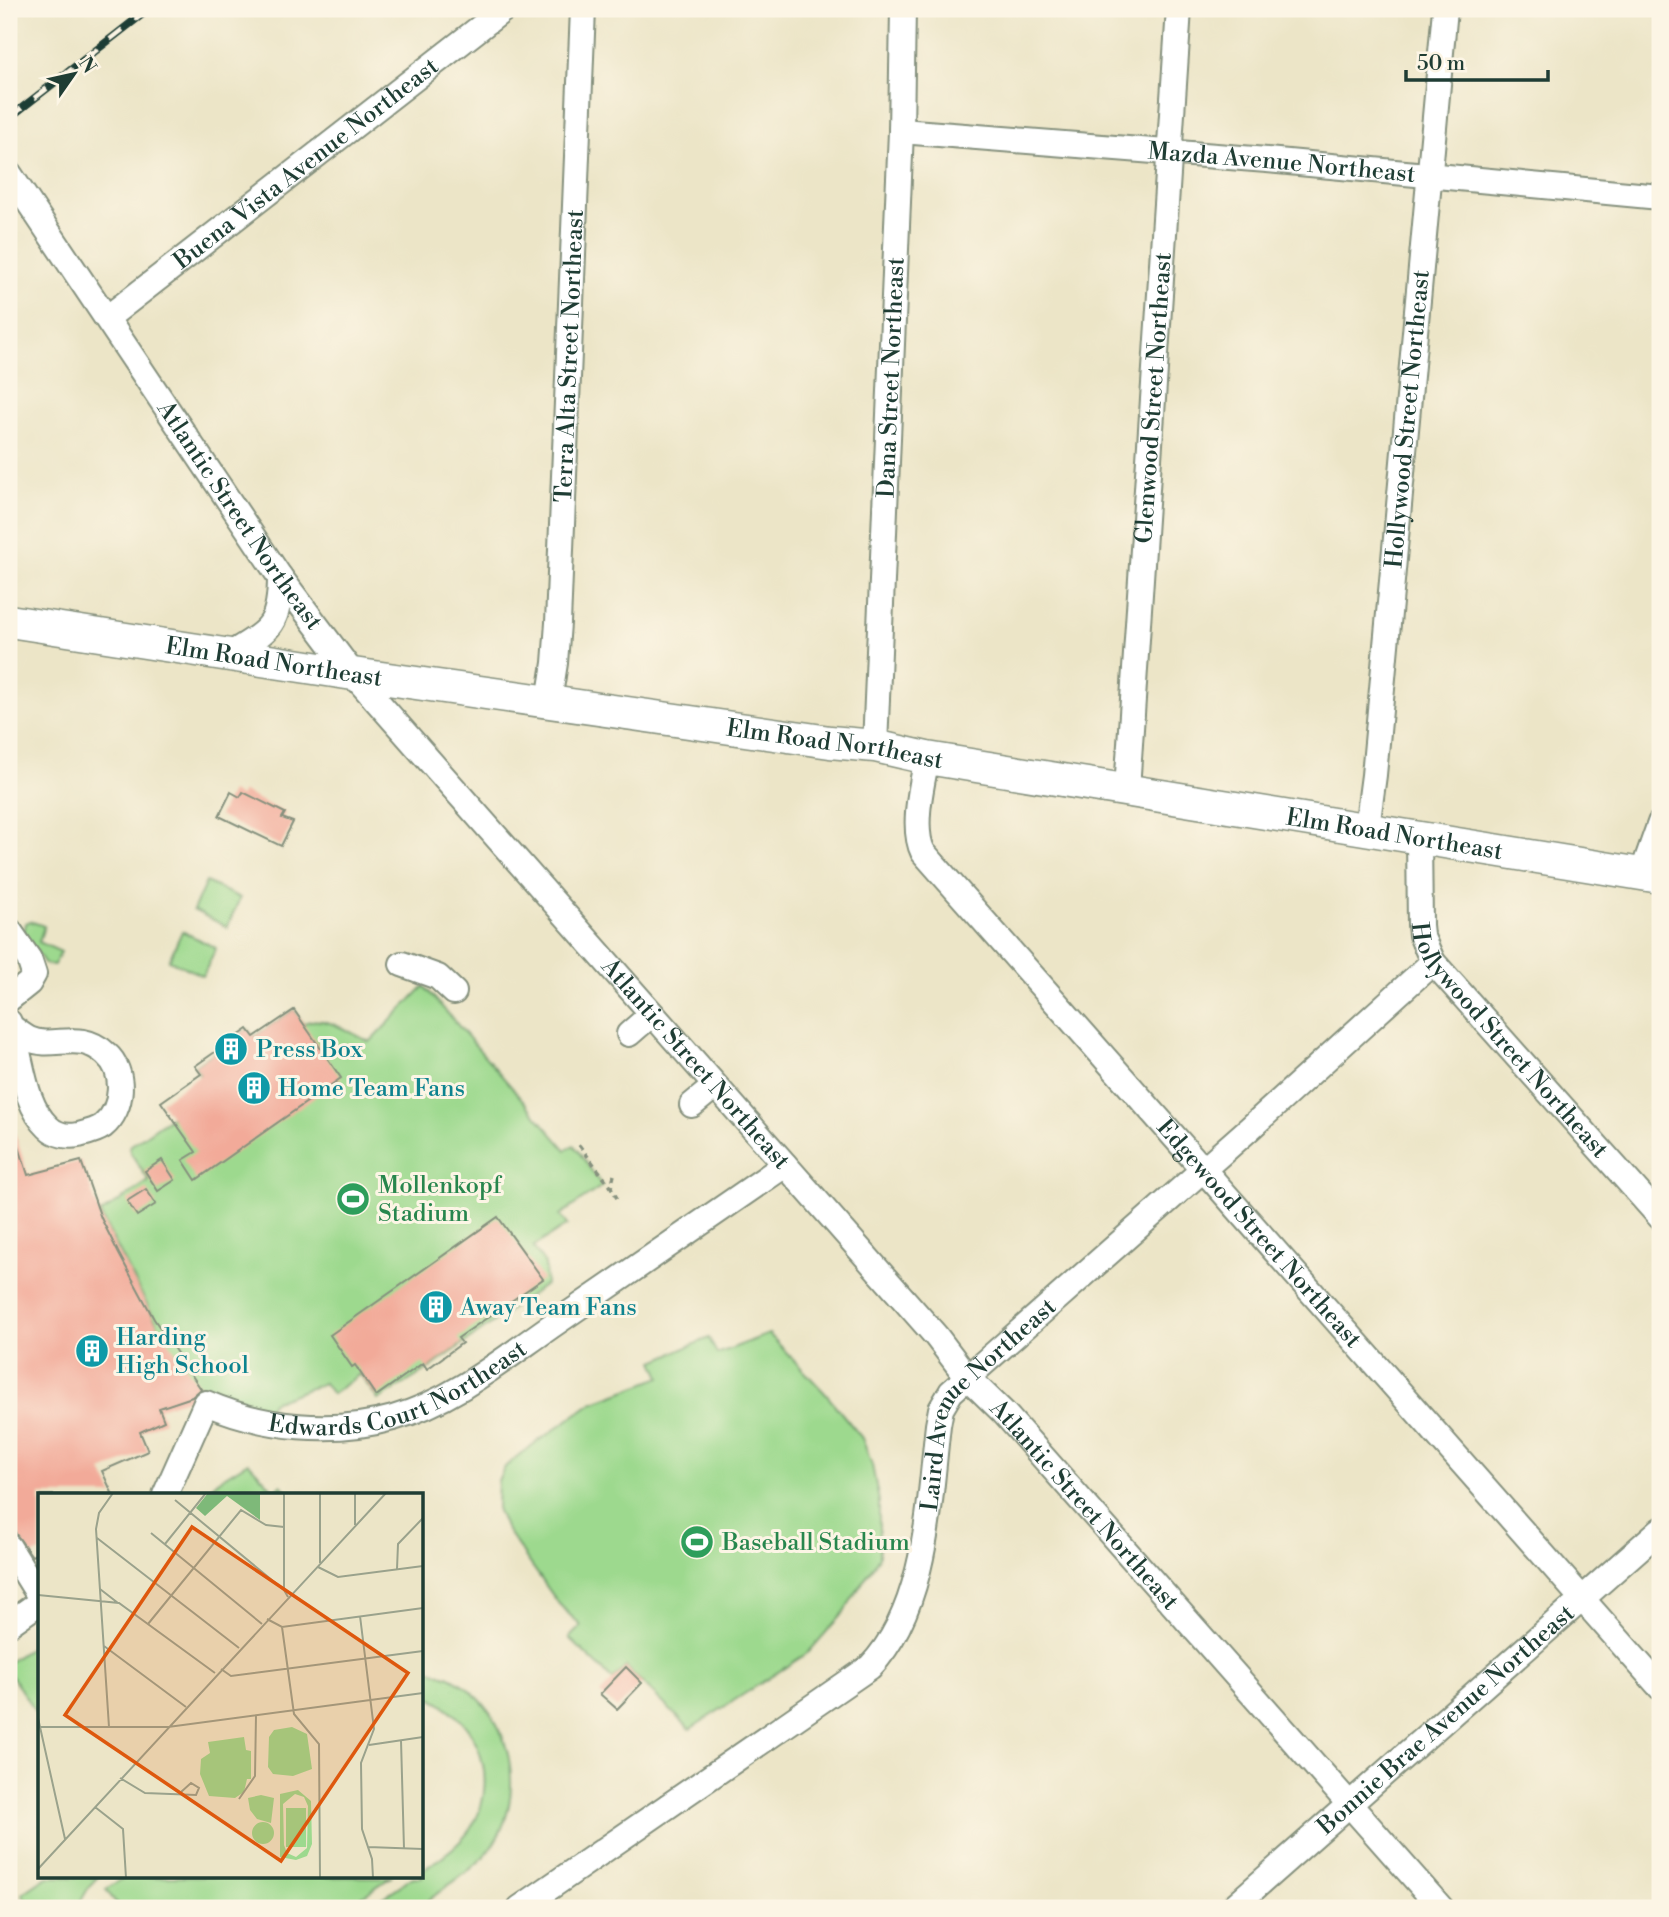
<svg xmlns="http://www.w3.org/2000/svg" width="1669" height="1917" font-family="'Libre Bodoni',serif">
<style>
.green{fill:#9dd98e;stroke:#5e8b61;stroke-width:2}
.building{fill:#f2aa99}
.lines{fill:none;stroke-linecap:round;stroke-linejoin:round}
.minor-casing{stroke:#86917e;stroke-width:28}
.major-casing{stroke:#86917e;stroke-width:35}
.path{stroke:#86917e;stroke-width:3.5;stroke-dasharray:5 5;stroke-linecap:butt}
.minor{stroke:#fff;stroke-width:24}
.major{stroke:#fff;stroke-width:32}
.rail-casing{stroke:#1f3d34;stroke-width:8}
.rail{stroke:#fcf5e5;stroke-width:5;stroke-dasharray:16;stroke-linecap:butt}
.labels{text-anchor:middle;stroke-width:6;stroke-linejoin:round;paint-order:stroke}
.street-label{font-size:24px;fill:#1f3d34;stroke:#fcf5e5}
.culture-label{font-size:24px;fill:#0d838f;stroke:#fcf5e5;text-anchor:start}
.leisure-label{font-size:24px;fill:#27864d;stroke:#fcf5e5;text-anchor:start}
.inset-road{fill:none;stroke:#9aa28c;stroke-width:2}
.view{fill:#de580e;fill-opacity:0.15;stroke:#de580e;stroke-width:3.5}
.inset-edge{fill:none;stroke:#1f3d34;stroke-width:3.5}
</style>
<rect width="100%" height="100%" fill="#fcf5e5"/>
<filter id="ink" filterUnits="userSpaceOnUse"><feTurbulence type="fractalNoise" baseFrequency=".0143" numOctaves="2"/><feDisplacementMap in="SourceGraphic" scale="14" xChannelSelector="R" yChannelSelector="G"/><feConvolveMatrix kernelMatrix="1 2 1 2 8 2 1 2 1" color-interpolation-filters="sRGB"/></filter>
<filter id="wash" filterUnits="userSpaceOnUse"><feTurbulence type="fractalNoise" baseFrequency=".00686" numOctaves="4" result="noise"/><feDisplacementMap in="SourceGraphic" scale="28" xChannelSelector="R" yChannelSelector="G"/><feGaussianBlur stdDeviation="1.57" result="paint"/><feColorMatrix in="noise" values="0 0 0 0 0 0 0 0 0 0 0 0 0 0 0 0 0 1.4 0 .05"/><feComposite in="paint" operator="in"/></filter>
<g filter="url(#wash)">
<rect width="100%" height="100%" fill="#ece5c7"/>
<!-- green -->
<g class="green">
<polygon points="206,882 240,898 227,927 193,910"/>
<polygon points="30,921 44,926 39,942 61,952 54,965 45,964 24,933 26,923"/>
<polygon points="182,931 216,948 203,976 169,960"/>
<path d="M424 986 566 1150 574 1145 602 1186 560 1215 567 1225 533 1247 545 1264 546 1284 427 1370 378 1400 360 1374 332 1394 324 1383 272 1402 268 1410 242 1403 193 1383 166 1341 100 1214 149 1181 130 1152V1146L171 1117 200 1075 195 1066 248 1029 254 1037 294 1010 303 1024C322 1012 352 1034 370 1042Z"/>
<polygon points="769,1334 825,1393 862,1438 872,1465 879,1501 879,1557 843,1613 809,1652 690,1729 626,1667 613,1680 569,1638 581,1626 559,1604 505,1528 497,1508 498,1481 505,1467 520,1454 592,1403 661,1377 654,1361 709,1338 717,1354"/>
<polygon points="248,1462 275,1491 281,1485 290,1495 203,1495 219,1480"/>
<polygon points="40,1641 40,1719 9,1672 9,1662"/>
<path d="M422 1664C427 1672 441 1673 450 1677 467 1686 483 1701 493 1717 518 1759 518 1814 487 1853 475 1867 461 1877 446 1887 437 1893 425 1905 415 1908 404 1912 379 1908 367 1908L413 1877H422V1871C441 1857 462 1845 474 1823 501 1774 474 1712 422 1695Z"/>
<polygon points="47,1877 98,1877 90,1885 77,1908 32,1908 22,1894"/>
<polygon points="125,1877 391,1877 345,1908 119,1908 106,1889"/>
</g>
<g id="blocks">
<!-- building -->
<g class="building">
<polygon points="231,792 240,797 243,792 285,813 282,818 293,822 281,846 219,816"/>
<polygon points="294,1010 341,1078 196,1180 183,1160 196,1152 161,1102 201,1074 195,1066 248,1029 254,1037"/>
<polygon points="12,1125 28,1175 81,1161 101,1218 119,1254 154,1319 201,1389 192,1397 159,1408 164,1421 140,1432 148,1451 102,1471 113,1495 40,1495 40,1552 32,1556 16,1534 9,1519 9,1126"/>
<polygon points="162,1160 175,1180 158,1191 145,1171"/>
<polygon points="146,1189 156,1204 137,1216 127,1201"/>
<polygon points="498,1217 543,1279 458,1338 462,1343 427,1369 423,1363 376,1396 355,1365 352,1367 330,1335"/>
<polygon points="626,1667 642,1683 617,1709 600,1694"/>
</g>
</g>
</g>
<g filter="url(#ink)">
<use href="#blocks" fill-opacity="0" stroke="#86917e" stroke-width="2"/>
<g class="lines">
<!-- minor casing -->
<g class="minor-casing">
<g id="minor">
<path id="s1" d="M901 131 1267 160 1660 197"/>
<path id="s2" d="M9 173 280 577 353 674 936 1336 967 1377 1004 1413 1441 1908"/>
<path id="s3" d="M107 318 504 9"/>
<path d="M229 655C269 630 280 627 280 577"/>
<path id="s4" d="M549 701 555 663 558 623 583 9"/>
<path id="s5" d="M875 746 901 131 903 9"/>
<path id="s6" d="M927 758C922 784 911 828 923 852L1660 1687"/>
<path id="s7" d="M1127 789 1179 9"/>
<path id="s8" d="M1367 828 1374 775 1445 9"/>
<path id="s9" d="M1419 838 1420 925 1421 935 1433 962 1660 1217"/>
<polyline points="1642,874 1660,823"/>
<polyline points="9,930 29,959 34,974 29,983 9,999"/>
<polyline points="402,964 438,977 454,992"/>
<path d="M9 1022C23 1054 21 1101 48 1127 56 1135 68 1137 78 1135 86 1133 96 1131 103 1126 124 1109 126 1071 106 1054 79 1029 54 1050 29 1039 23 1036 17 1031 11 1027"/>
<polyline points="629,1034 652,1014"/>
<polyline points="692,1105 715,1086"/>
<path id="s10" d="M165 1495 206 1403C264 1428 332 1435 393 1418 454 1401 506 1357 557 1322 633 1269 709 1217 785 1165"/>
<polyline points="9,1547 40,1597"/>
<polyline points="9,1624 40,1602"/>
<path id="s11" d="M520 1908 870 1667C927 1607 929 1503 938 1425L941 1409 951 1392 1249 1129 1433 962"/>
<path id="s12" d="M1232 1908 1660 1530"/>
</g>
</g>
<!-- major casing -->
<g class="major-casing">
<g id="major">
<path id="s13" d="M9 621 353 674 830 742 875 746 927 758 1660 877"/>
</g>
</g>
<!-- path -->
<g class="path">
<polyline points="579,1145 611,1187"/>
<polyline points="614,1175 611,1187 619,1202"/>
</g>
<!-- minor -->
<use href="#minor" class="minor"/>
<!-- major -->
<use href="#major" class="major"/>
<!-- rail casing -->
<g class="rail-casing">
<polyline id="rail" points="9,118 149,9"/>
</g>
<!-- rail -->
<use href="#rail" class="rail"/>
</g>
</g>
<!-- icons -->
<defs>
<g id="building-disc" transform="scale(1.75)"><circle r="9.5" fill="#0f9aa8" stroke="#fcf5e5"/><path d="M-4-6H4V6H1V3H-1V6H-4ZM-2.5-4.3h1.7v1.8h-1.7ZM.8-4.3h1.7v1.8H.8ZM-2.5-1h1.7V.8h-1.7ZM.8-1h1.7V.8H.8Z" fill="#fff"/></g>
<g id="stadium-disc" transform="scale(1.75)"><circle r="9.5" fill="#2e9e5b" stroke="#fcf5e5"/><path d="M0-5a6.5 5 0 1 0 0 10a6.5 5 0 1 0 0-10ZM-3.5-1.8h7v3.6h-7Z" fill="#fff"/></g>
</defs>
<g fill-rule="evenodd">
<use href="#building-disc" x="231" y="1049"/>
<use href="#building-disc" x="254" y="1088"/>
<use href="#stadium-disc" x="353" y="1199"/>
<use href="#building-disc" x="436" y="1307"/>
<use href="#building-disc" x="92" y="1351"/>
<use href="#stadium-disc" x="697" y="1542"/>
</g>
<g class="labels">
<!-- street labels -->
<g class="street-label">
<text dy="8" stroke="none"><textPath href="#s1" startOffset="382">Mazda Avenue Northeast</textPath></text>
<text dy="8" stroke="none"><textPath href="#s3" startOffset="252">Buena Vista Avenue Northeast</textPath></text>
<text dy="8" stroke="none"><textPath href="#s4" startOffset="346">Terra Alta Street Northeast</textPath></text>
<text dy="8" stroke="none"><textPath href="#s5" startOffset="369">Dana Street Northeast</textPath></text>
<text dy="8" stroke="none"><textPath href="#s7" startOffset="392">Glenwood Street Northeast</textPath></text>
<text dy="8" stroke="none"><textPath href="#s8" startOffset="411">Hollywood Street Northeast</textPath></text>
<text dy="8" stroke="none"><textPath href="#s2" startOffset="413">Atlantic Street Northeast</textPath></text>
<text dy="8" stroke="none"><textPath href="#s13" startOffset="268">Elm Road Northeast</textPath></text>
<text dy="8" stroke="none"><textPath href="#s13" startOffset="835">Elm Road Northeast</textPath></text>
<text dy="8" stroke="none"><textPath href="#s13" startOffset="1402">Elm Road Northeast</textPath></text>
<text dy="8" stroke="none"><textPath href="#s9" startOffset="234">Hollywood Street Northeast</textPath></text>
<text dy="8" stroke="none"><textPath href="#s2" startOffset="1127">Atlantic Street Northeast</textPath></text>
<text dy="8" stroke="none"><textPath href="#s6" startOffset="604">Edgewood Street Northeast</textPath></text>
<text dy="8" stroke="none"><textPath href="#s10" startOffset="304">Edwards Court Northeast</textPath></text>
<text dy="8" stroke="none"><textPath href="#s11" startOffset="723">Laird Avenue Northeast</textPath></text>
<text dy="8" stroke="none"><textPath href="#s2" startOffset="1715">Atlantic Street Northeast</textPath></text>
<text dy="8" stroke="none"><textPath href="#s12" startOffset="285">Bonnie Brae Avenue Northeast</textPath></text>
</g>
<!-- culture labels -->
<g class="culture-label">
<text x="256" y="1057">Press Box</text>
<text x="278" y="1096">Home Team Fans</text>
<text x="460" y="1315">Away Team Fans</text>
<text x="116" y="1345">Harding<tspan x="116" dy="28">High School</tspan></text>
</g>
<!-- leisure labels -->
<g class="leisure-label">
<text x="378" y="1193">Mollenkopf<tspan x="378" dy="28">Stadium</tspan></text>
<text x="722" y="1550">Baseball Stadium</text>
</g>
</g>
<!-- overview -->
<g transform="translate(38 1493)">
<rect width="385" height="385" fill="#ece5c7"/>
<path d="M254 234 269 241 274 276 255 283 235 281 230 274 231 244 236 237ZM206 244 208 257 213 258V286H209L206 299 197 305 171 303 162 281 163 266 172 260 170 249ZM260 297 273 308 274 351 269 363 258 367 242 364V301ZM257 301 266 304 270 313 269 355 258 364 249 360 246 352 245 311ZM223 302 236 305 233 330 219 326 212 317 210 305ZM248 315H268V354H248ZM214 340a11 11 0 1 1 22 0a11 11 0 1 1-22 0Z" fill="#9dd98e" fill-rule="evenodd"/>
<path d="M170 0H222V27L189 3 167 23 158 15Z" fill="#7eb979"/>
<path class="inset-road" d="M246 0V97L250 104M137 7 246 97M317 32V0M113 40 224 131M59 45 201 155M127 51 168 0M282 70V0M280 74 300 84 385 73M359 76 360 51 385 25M62 96 80 110M0 102 81 110 177 180M322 123 336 236 323 270 324 336 334 366 335 385M229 126 244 134 385 115M110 131 203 17 228 32 246 34M244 134 256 221 281 251 282 385M66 153 148 214M183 176 193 183 385 158M0 225 27 346M0 234H130L385 200M71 234 58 36 61 20 75 0M363 247 366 356M331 252 385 244M82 285 107 300 158 302 161 295 153 290 143 299M201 306 217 283 218 222M57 314 85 336 88 385M330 354 385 356M0 376 348 0"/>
<path class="view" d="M154 34 370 180 243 368 27 222Z"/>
<rect width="385" height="385" class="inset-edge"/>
</g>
<!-- margin -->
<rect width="1669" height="1917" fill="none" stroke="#fcf5e5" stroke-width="35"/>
<!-- north arrow -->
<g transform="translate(74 74) rotate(56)" stroke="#fcf5e5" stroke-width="5" paint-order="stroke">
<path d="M0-5L12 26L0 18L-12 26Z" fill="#1f3d34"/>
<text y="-10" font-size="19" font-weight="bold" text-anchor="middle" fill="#1f3d34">N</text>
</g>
<!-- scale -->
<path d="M1406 70v10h142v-10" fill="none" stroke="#1f3d34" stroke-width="3.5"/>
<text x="1417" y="70" font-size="21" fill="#1f3d34" stroke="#fcf5e5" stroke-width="5" paint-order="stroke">50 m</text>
</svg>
